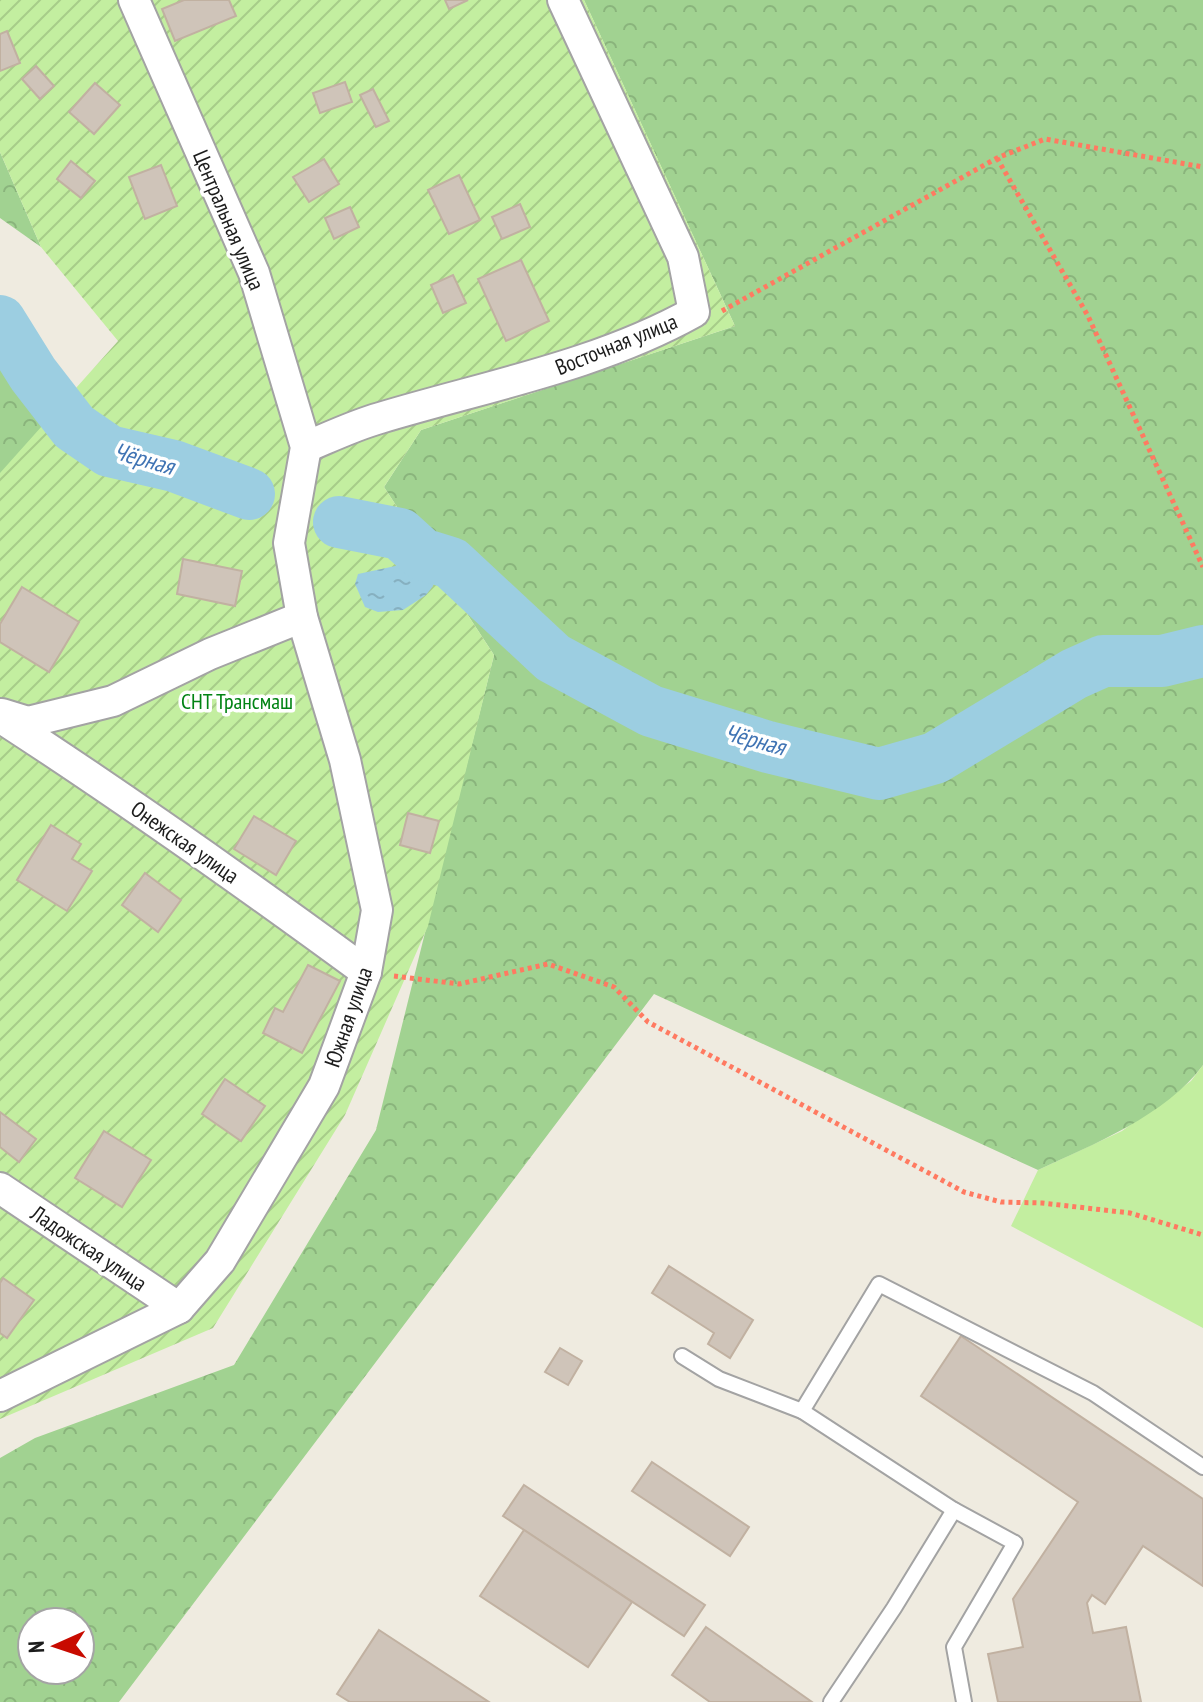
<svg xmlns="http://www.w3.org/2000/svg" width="1203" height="1702" font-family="'PT Sans Narrow',sans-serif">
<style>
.grass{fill:#c3eea0}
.forest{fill:url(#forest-crowns);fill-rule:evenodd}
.garden{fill:url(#garden-furrows)}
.water{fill:url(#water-ripples)}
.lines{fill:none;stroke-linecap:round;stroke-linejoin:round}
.river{stroke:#9ccee1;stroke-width:52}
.building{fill:#cfc4b9;stroke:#c1b1a1;stroke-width:2}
.lane-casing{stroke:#a3a3a3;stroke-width:18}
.street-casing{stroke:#a3a3a3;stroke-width:34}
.path{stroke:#ff7a61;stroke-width:5;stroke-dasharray:4 4;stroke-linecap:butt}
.lane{stroke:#fff;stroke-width:14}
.street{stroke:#fff;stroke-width:30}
.labels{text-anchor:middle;stroke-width:7;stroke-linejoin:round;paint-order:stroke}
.street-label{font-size:22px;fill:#1c1c1c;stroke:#fff}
.park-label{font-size:22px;fill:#018313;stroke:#fff}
.water-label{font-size:24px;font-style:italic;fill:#4074b4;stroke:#fff}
</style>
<defs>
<pattern id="forest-crowns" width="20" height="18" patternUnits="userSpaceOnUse" patternTransform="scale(2)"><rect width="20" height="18" fill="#a1d291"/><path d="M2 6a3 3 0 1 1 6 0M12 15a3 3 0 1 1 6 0" fill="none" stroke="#8ab47c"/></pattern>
<pattern id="garden-furrows" width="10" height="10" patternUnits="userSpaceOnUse" patternTransform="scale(2)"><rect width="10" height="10" fill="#c3eea0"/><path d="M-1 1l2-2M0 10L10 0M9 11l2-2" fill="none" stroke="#a7cc89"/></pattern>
<pattern id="water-ripples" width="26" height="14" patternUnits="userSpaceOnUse" patternTransform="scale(2)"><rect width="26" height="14" fill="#9ccee1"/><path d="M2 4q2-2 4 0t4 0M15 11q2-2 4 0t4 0" fill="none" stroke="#86b0c0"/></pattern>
</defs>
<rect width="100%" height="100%" fill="#efebe0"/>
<!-- grass -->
<polygon class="grass" points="1203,1065 1203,1328 1011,1226 1038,1170 1122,1131 1191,1081"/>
<!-- forest -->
<g class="forest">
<path d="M584 0H1203V1065C1167 1115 1092 1145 1038 1170L654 994 119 1702H0V1458L35 1438 234 1365 376 1130 494 655 384 487 421 430 735 326ZM32 1622H80V1670H32Z"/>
<polygon points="0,152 41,247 0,218"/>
<polygon points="0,339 49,362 109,429 0,483"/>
</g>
<!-- garden -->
<polygon class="garden" points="0,0 584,0 735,326 421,430 384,487 494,655 428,926 345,1115 213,1328 0,1419 0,473 118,341 41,247 0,152"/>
<!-- water -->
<polygon class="water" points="428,559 435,567 433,586 426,595 403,610 378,612 365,607 355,584 358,574"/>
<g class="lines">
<!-- river -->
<g class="river">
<polyline points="0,321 33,374 74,427 109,451 174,466 249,494"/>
<polyline points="339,522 400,534 422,554 451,563 553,658 651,711 768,747 879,774 935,758 1074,674 1103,661 1162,661 1203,651"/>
</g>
</g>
<!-- building -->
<g class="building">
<polygon points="184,0 229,0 236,16 175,41 162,9"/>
<polygon points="445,0 468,0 449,9"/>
<polygon points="7,31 20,63 0,71 0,34"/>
<polygon points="36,66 54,86 40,99 22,79"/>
<polygon points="345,82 352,102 320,113 313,93"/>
<polygon points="95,83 120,105 94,134 69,112"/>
<polygon points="373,89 389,121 376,127 360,95"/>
<polygon points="324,159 339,184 309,202 293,177"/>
<polygon points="71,161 95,181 81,198 57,179"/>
<polygon points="161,165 177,206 145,219 129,177"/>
<polygon points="459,175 480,220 449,234 428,190"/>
<polygon points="520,204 530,227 502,239 492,217"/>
<polygon points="350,207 359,227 334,239 325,218"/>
<polygon points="521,260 549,321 506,341 478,279"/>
<polygon points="453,275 466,303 443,313 431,285"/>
<polygon points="183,559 242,571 235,606 177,594"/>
<polygon points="22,587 79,622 49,672 0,642 0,624"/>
<polygon points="408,813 439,821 430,853 400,845"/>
<polygon points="254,816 296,841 276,875 234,849"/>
<polygon points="51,825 81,844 72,859 92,871 67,911 17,880"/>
<polygon points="145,873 181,900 158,932 122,905"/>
<polygon points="308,965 340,981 302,1053 263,1033 275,1008 283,1012"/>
<polygon points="225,1079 265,1106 241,1141 202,1114"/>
<polygon points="0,1112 36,1139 19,1162 0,1147"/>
<polygon points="104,1131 151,1160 122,1207 75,1178"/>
<polygon points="669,1266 753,1320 730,1358 708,1344 714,1333 652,1293"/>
<polygon points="3,1278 34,1300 7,1338 0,1333 0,1283"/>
<polygon points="961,1336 1203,1499 1203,1586 1143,1546 1105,1604 1092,1595 1087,1603 1093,1633 1126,1627 1141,1702 998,1702 988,1654 1023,1647 1013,1599 1078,1502 921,1396"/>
<polygon points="560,1348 582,1361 568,1385 545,1372"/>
<polygon points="652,1462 749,1527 730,1556 632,1491"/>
<polygon points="524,1485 705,1605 684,1636 503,1516"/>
<polygon points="524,1530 632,1602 588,1667 480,1596"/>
<polygon points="706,1627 812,1702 710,1702 672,1675"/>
<polygon points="379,1630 489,1702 350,1702 337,1694"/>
</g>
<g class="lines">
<!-- lane casing -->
<g class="lane-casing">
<g id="lane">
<polyline points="682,1356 719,1379 802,1411"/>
<polyline points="831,1702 894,1608 954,1510"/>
<polyline points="964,1702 954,1647 1015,1543 954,1510 802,1411 879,1284 1093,1393 1203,1467"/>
</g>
</g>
<!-- street casing -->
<g class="street-casing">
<g id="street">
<path d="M306 447C330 437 355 425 380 418 486 386 597 366 694 312L683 257 563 0"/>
<polyline points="2,714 28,722 113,701 210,654 302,617"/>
<path d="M0 717C125 798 246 884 366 972"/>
<polyline points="0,1188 179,1308"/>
<polyline points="0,1396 179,1308 220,1261 324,1086 366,972 377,910 345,760 302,617 289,543 306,447 254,273 134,0"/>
</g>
</g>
<!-- path -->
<g class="path">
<polyline points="997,158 1088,316 1203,567"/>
<polyline points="722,311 997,158 1045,139 1203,167"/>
<polyline points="394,976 459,984 548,964 614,987 648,1022 964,1192 1001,1202 1042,1203 1130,1213 1203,1235"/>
</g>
<!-- lane -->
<use href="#lane" class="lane"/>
<!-- street -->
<use href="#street" class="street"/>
</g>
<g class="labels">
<!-- street labels -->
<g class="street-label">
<text transform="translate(229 220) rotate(67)" y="8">Центральная улица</text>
<text transform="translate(616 344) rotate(-22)" y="8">Восточная улица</text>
<text transform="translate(185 842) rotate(35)" y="8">Онежская улица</text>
<text transform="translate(348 1017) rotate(-71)" y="8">Южная улица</text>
<text transform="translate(89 1248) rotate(34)" y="8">Ладожская улица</text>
</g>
<!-- park labels -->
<g class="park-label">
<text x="237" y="709">СНТ Трансмаш</text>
</g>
<!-- water labels -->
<g class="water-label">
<text transform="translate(144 459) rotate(16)" y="8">Чёрная</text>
<text transform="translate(755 740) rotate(15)" y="8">Чёрная</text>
</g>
</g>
<!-- north arrow -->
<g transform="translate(56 1646) rotate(267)"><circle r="38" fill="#ffffff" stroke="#a4a4a4" stroke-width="2"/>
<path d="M0-6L14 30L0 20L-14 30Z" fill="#c80b00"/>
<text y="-12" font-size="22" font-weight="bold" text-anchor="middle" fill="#1c1c1c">N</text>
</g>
</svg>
